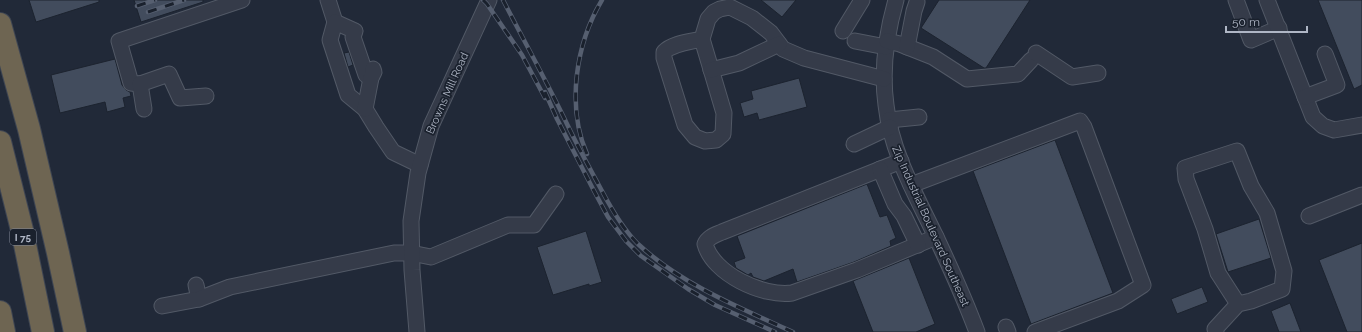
<svg xmlns="http://www.w3.org/2000/svg" width="1362" height="332" font-family="Raleway,sans-serif">
<style>
.building{fill:#424c5d;stroke:#1c232f}
.lines{fill:none;stroke-linecap:round;stroke-linejoin:round}
.minor-casing{stroke:#525966;stroke-width:17}
.highway-casing{stroke:#3f4653;stroke-width:24}
.minor{stroke:#353b49;stroke-width:15}
.highway{stroke:#6e6552;stroke-width:22}
.rail-casing{stroke:#565f70;stroke-width:4.5}
.rail{stroke:#1a212d;stroke-width:3;stroke-dasharray:9;stroke-linecap:butt}
.labels{text-anchor:middle;stroke-width:3.5;stroke-linejoin:round;paint-order:stroke}
.shield{fill:#1a212d;stroke:#828997;stroke-width:1}
.shield-label{font-size:10px;font-weight:bold;fill:#afb6c5}
.street-label{font-size:11px;fill:#afb6c5;stroke:#1a212d}
</style>
<rect width="100%" height="100%" fill="#212938"/>
<!-- building -->
<g class="building">
<polygon points="29,0 99,0 99,2 36,22"/>
<polygon points="134,0 203,0 203,2 141,22"/>
<polygon points="761,0 796,0 782,17"/>
<polygon points="939,0 1030,0 986,68 984,68 921,28"/>
<polygon points="1318,0 1362,0 1362,85 1354,89"/>
<polygon points="349,52 353,65 348,67 344,53"/>
<polygon points="115,59 122,85 126,90 130,92 131,96 123,98 125,107 107,112 105,102 60,113 51,75"/>
<polygon points="799,78 807,107 759,120 757,113 744,117 740,103 753,99 751,91"/>
<polygon points="1055,140 1113,293 1031,324 973,171"/>
<polygon points="867,184 880,217 887,215 896,238 890,241 891,246 854,262 797,282 793,269 764,281 753,277 751,273 748,275 736,268 734,262 745,258 737,236"/>
<polygon points="1259,219 1271,258 1228,272 1216,234"/>
<polygon points="586,231 602,282 589,286 589,284 553,295 537,247"/>
<polygon points="1362,243 1362,332 1347,332 1319,260"/>
<polygon points="909,258 935,324 916,332 873,332 853,281"/>
<polygon points="1202,287 1208,302 1177,314 1171,299"/>
<polygon points="1290,303 1301,332 1279,332 1271,311"/>
</g>
<g class="lines">
<!-- minor casing -->
<g class="minor-casing">
<g id="minor">
<polyline points="328,0 335,22"/>
<path d="M896 0C886 35 881 69 886 105 891 152 916 195 936 237 951 269 965 300 977 332"/>
<polyline points="1236,0 1251,40 1279,28"/>
<polyline points="1267,0 1313,117 1323,126 1334,130 1362,125"/>
<polyline points="843,31 862,0"/>
<path d="M702 39 724 113 723 134 716 140 705 141 695 137 685 125 664 58V52C673 43 690 42 702 39L708 19 714 12 720 9 730 7 752 18 771 33 783 49 804 58 884 79"/>
<polyline points="855,41 886,47"/>
<polyline points="887,41 900,44 933,57 967,79 1018,74 1031,60"/>
<polyline points="907,47 914,11 917,2"/>
<polyline points="1036,53 1072,77 1098,73"/>
<polyline points="711,70 739,63 779,44"/>
<polyline points="371,78 366,75 353,37 355,31 335,22 330,40 348,95 365,109 376,127 393,152 420,165"/>
<polyline points="140,84 131,83 119,41 242,0"/>
<polyline points="1305,97 1337,85 1325,54"/>
<polyline points="144,109 140,84 169,74 180,98 206,96"/>
<polyline points="365,109 371,78 374,72 373,69"/>
<polyline points="889,120 919,117"/>
<polyline points="854,144 890,127"/>
<path d="M901 161 722 232C715 235 708 237 705 244 713 274 763 297 792 293L857 270 936 237"/>
<polyline points="880,169 895,204 904,216 918,245"/>
<polyline points="911,185 1080,121 1084,127 1143,285 1118,301 1035,332"/>
<polyline points="1309,216 1362,195"/>
<polyline points="196,285 199,299"/>
<polyline points="162,306 199,299 230,287 394,253 411,253 431,257 508,225 534,225 556,194"/>
<polyline points="1006,327 1008,332"/>
<polyline points="417,332 412,270 411,221 418,173 431,126 489,0"/>
<polyline points="1216,332 1215,329 1238,304 1218,273 1205,229 1186,179 1185,168 1237,151 1251,186 1267,213 1284,271 1282,289 1251,301 1238,304"/>
</g>
</g>
<!-- highway casing -->
<g class="highway-casing">
<g id="highway">
<polyline points="0,24 29,129 58,253 75,332"/>
<polyline points="0,142 22,230 43,332"/>
<polyline points="0,312 4,332"/>
</g>
</g>
<!-- minor -->
<use href="#minor" class="minor"/>
<!-- highway -->
<use href="#highway" class="highway"/>
<!-- rail casing -->
<g class="rail-casing">
<g id="rail">
<polyline points="483,0 487,4 522,55 545,98"/>
<path d="M503 0C524 41 547 82 567 124 578 147 590 169 602 191 612 210 623 229 638 244 681 284 740 308 793 332"/>
<polyline points="137,6 155,0"/>
<polyline points="148,12 184,0"/>
<polyline points="545,92 557,119 593,189 608,217 626,241 641,256 688,289 715,305 775,332"/>
<path d="M587 154C566 106 576 43 602 0"/>
</g>
</g>
<!-- rail -->
<use href="#rail" class="rail"/>
</g>
<g class="labels">
<!-- shield labels -->
<rect class="shield" x="10" y="229" width="26" height="16" rx="3"/>
<g class="shield-label">
<text x="23" y="241">I 75</text>
</g>
<!-- street labels -->
<g class="street-label">
<text transform="translate(447 93) rotate(-66)" y="4">Browns Mill Road</text>
<text transform="translate(931 226) rotate(66)" y="4">Zip Industrial Boulevard Southeast</text>
</g>
</g>
<!-- scale -->
<path d="M1226 26v6h81v-6" fill="none" stroke="#afb6c5" stroke-width="2"/>
<text x="1232" y="26" font-size="12" fill="#afb6c5" stroke="#1a212d" stroke-width="3" paint-order="stroke">50 m</text>
</svg>
